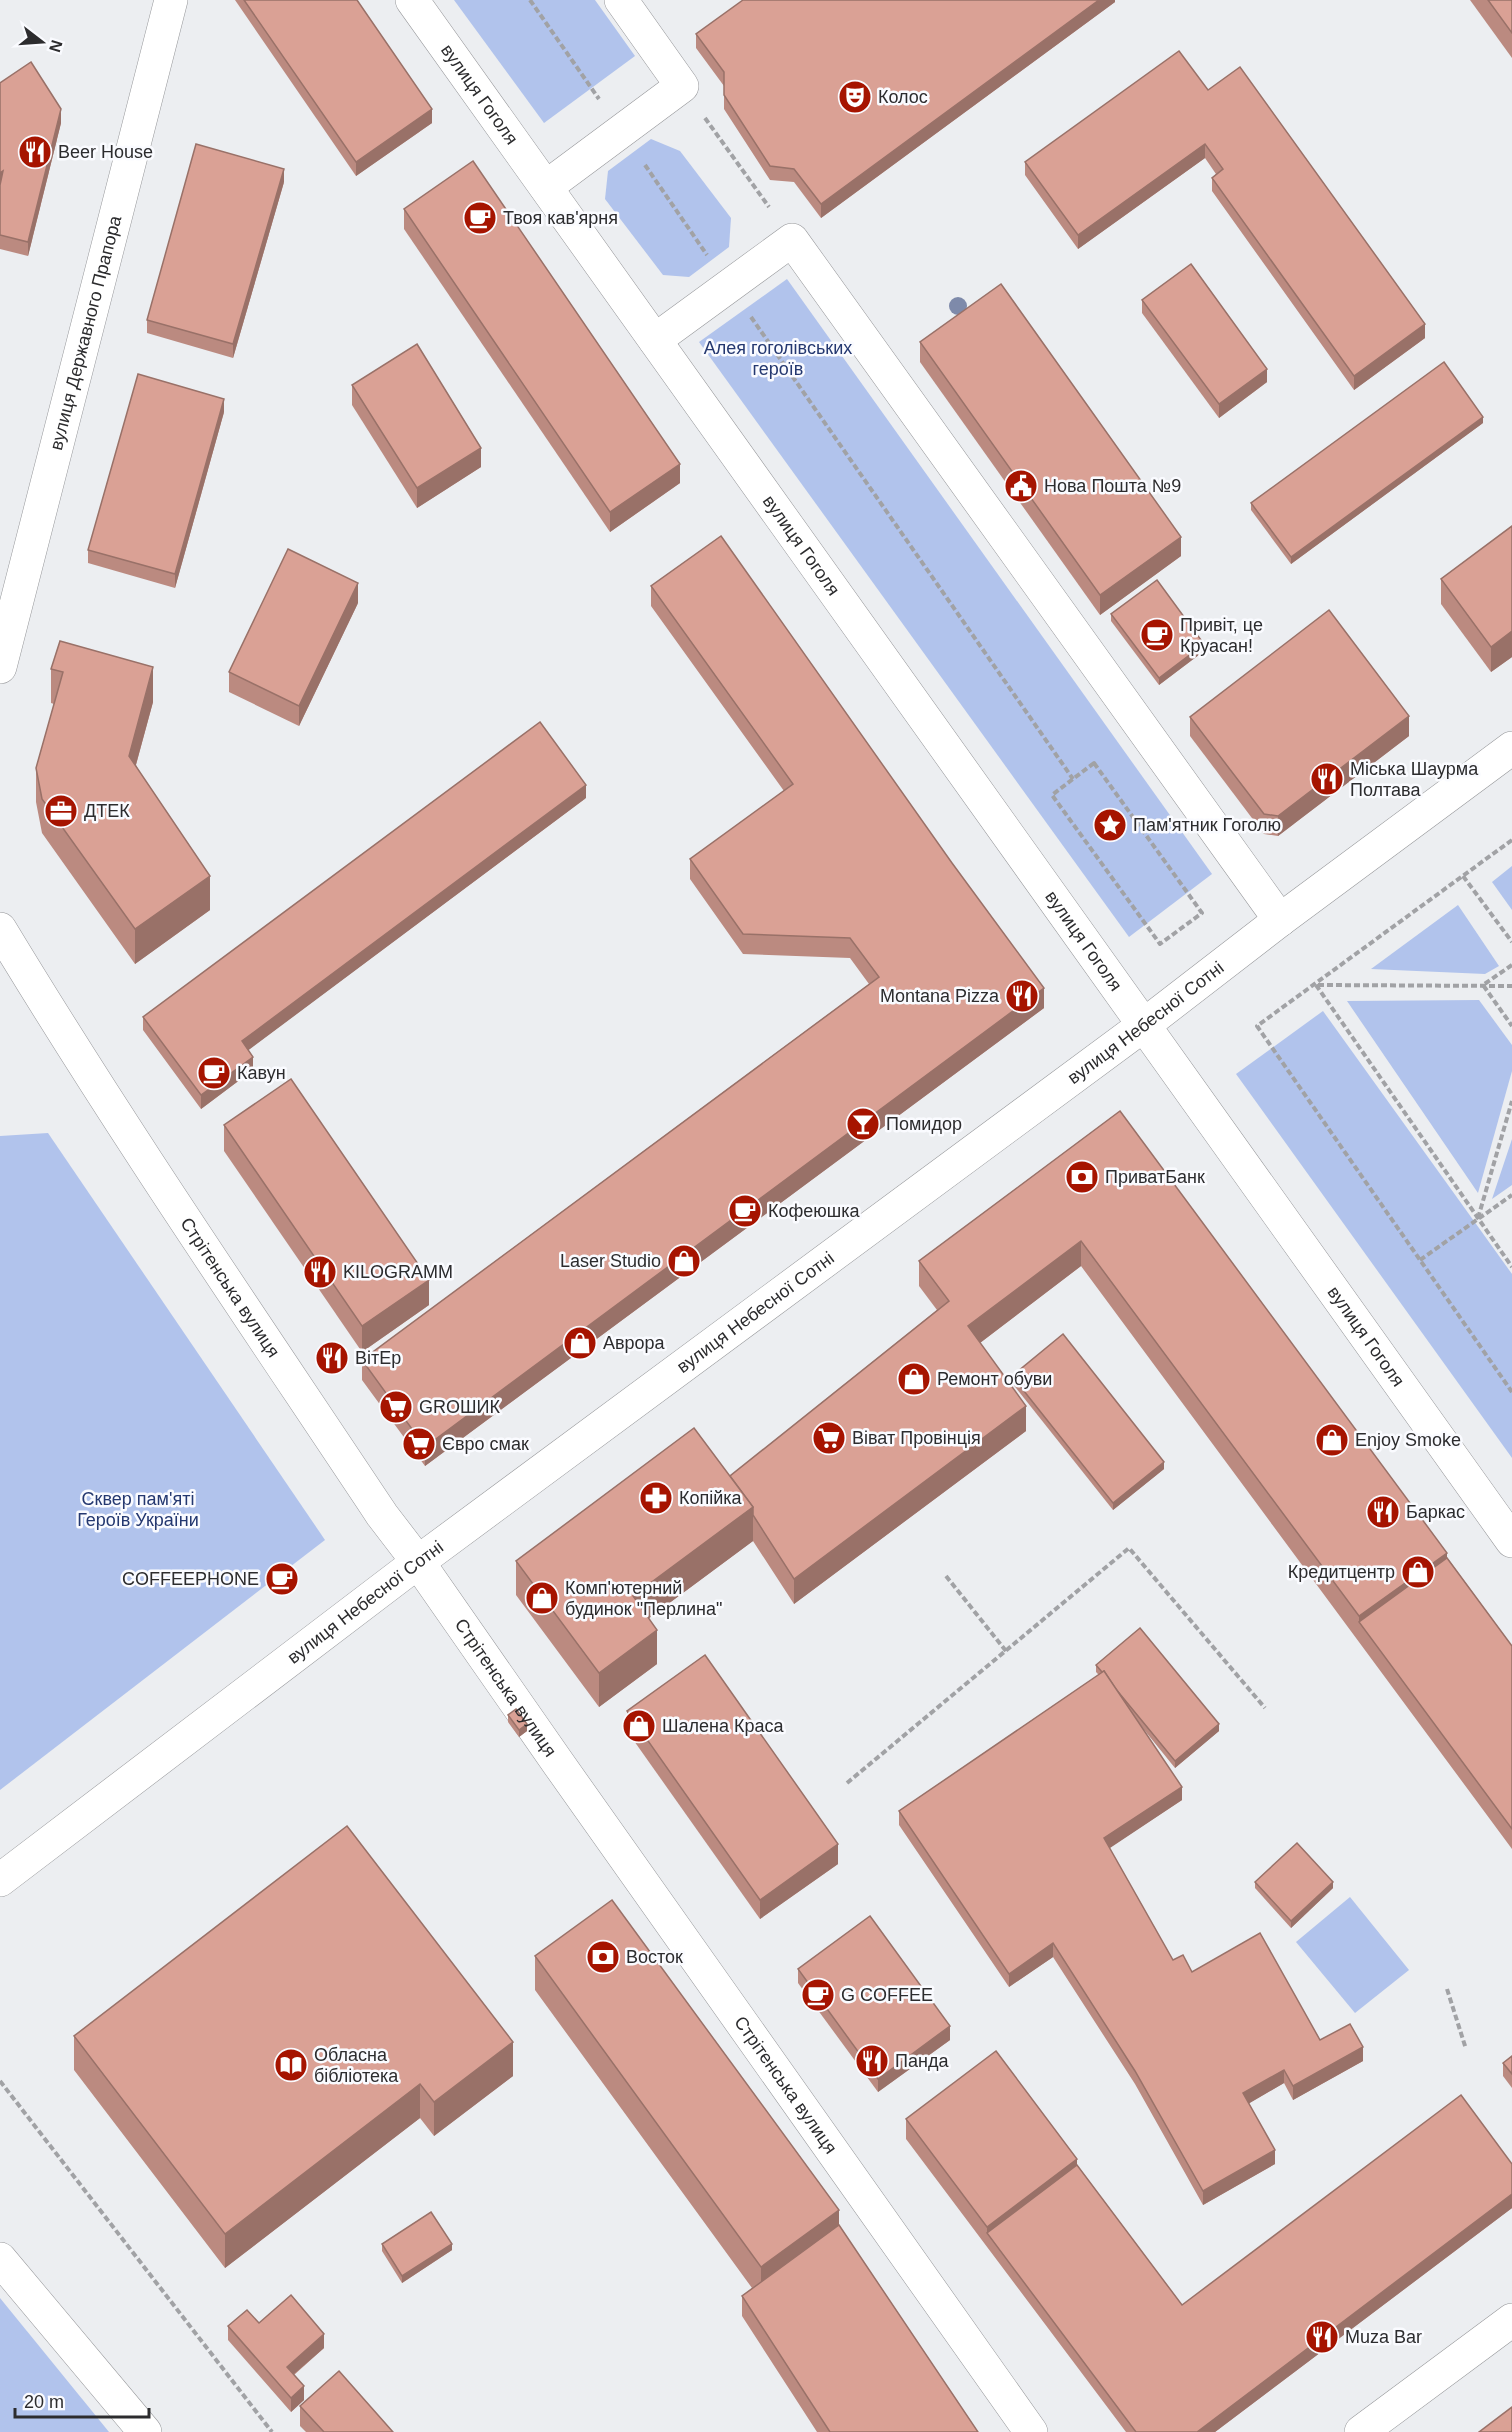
<svg xmlns="http://www.w3.org/2000/svg" width="1512" height="2432" font-family="Arial,sans-serif">
<style>
.green{fill:#b1c3ec}
.lines{fill:none;stroke-linecap:round;stroke-linejoin:round}
.minor-casing{stroke:#97989b;stroke-width:34}
.major-casing{stroke:#97989b;stroke-width:34}
.path{stroke:#a1a2a5;stroke-width:4;stroke-dasharray:6 3;stroke-linecap:butt}
.minor{stroke:#fff;stroke-width:33}
.major{stroke:#fff;stroke-width:33}
.tree{fill:#7e8aaa}
.wall{fill:#bb8a80}
.shaded-wall{fill:#997168}
.building{fill:#daa195;stroke:#997168;stroke-width:1.5}
.labels{text-anchor:middle;stroke-width:5;stroke-linejoin:round;paint-order:stroke}
.street-label{font-size:18px;fill:#2c2c2e;stroke:#fafbff}
.poi-label{font-size:18px;fill:#2c2c2e;stroke:#fafbff;text-anchor:start}
.park-label{font-size:18px;fill:#243870;stroke:#fafbff}
</style>
<rect width="100%" height="100%" fill="#eceef1"/>
<!-- green -->
<g class="green">
<polygon points="454,0 595,0 635,56 544,123"/>
<polygon points="651,139 680,151 731,218 729,247 689,277 663,275 605,199 608,171"/>
<polygon points="787,279 1212,874 1129,937 699,342"/>
<polygon points="1512,866 1512,910 1492,882"/>
<polygon points="1458,905 1499,966 1485,974 1371,969"/>
<polygon points="1479,1000 1512,1045 1512,1071 1478,1193 1347,1001"/>
<polygon points="1323,1011 1512,1274 1512,1458 1236,1074"/>
<polygon points="48,1133 325,1540 0,1790 0,1136"/>
<polygon points="1512,1139 1512,1185 1492,1199"/>
<polygon points="1350,1897 1409,1970 1355,2013 1296,1942"/>
<polygon points="0,2298 109,2432 0,2432"/>
</g>
<g class="lines">
<!-- minor casing -->
<g class="minor-casing">
<g id="minor">
<path id="s1" d="M412 0 1512 1541"/>
<polyline points="546,187 682,86 621,0"/>
<polyline points="655,340 792,240 1280,920"/>
<path id="s2" d="M0 667 171 0"/>
<path id="s3" d="M0 929C121 1129 253 1321 382 1515L418 1562 558 1763 1031 2432"/>
<polyline points="0,2259 145,2432"/>
<polyline points="1361,2432 1512,2320"/>
</g>
</g>
<!-- major casing -->
<g class="major-casing">
<g id="major">
<path id="s4" d="M0 1880 418 1562 1144 1025 1280 920 1512 748"/>
</g>
</g>
<!-- path -->
<g class="path">
<polyline points="530,0 599,99"/>
<polyline points="705,118 769,207"/>
<polyline points="645,165 707,255"/>
<polyline points="751,317 1073,779"/>
<polygon points="1094,763 1202,913 1160,944 1052,795"/>
<polyline points="1512,840 1257,1026 1512,1392"/>
<polyline points="1463,876 1512,942"/>
<polyline points="1512,965 1483,985 1512,1026"/>
<polyline points="1316,985 1512,1267"/>
<polyline points="1318,985 1512,986"/>
<polyline points="1478,1218 1512,1101"/>
<polyline points="1420,1260 1512,1195"/>
<polyline points="946,1576 1006,1651"/>
<polyline points="847,1783 1129,1548 1265,1708"/>
<polyline points="1447,1989 1466,2049"/>
<polyline points="0,2081 272,2432"/>
</g>
<!-- minor -->
<use href="#minor" class="minor"/>
<!-- major -->
<use href="#major" class="major"/>
</g>
<!-- trees -->
<circle class="tree" cx="958" cy="306" r="9"/>
<!-- wall -->
<g class="wall">
<polygon points="235,0 357,0 432,123 356,176"/>
<polygon points="1115,0 1115,2 821,218 794,182 770,180 724,109 724,86 696,48 696,34"/>
<polygon points="1470,0 1512,0 1512,58"/>
<polygon points="0,83 61,123 28,256 0,249"/>
<polygon points="1208,90 1425,338 1354,390 1212,191 1212,178 1216,174 1205,158 1078,249 1025,175 1025,162"/>
<polygon points="284,182 233,358 147,333 147,320"/>
<polygon points="404,209 680,483 610,532 404,229"/>
<polygon points="1142,300 1267,382 1219,418 1142,313"/>
<polygon points="920,342 1181,556 1100,615 920,362"/>
<polygon points="352,385 481,467 417,508 352,405"/>
<polygon points="224,412 175,588 88,563 88,550"/>
<polygon points="1483,423 1291,564 1251,510 1251,503"/>
<polygon points="1512,526 1512,657 1491,672 1441,604 1441,579"/>
<polygon points="651,586 1044,1008 425,1466 362,1380 362,1360 869,984 850,958 743,954 690,879 690,859 784,791 651,606"/>
<polygon points="358,603 299,726 229,692 229,672"/>
<polygon points="1111,614 1204,651 1159,685 1111,621"/>
<polygon points="60,641 153,702 136,765 210,910 135,964 42,833 36,802 36,768 54,704 51,703 51,669"/>
<polygon points="1190,717 1409,736 1278,836 1264,834 1190,736"/>
<polygon points="586,798 248,1050 253,1070 201,1109 143,1030 143,1017"/>
<polygon points="1120,1111 1512,1646 1512,1849 1081,1266 980,1343 1026,1431 794,1604 753,1541 649,1618 657,1664 599,1707 516,1595 516,1561 730,1476 937,1310 919,1286 919,1261"/>
<polygon points="224,1125 429,1305 362,1352 224,1151"/>
<polygon points="324,1348 339,1362 332,1366 324,1355"/>
<polygon points="1012,1376 1164,1469 1113,1510 1012,1383"/>
<polygon points="1096,1665 1219,1731 1175,1768 1141,1726 1182,1800 1109,1848 1173,1960 1192,1972 1320,2040 1363,2061 1293,2100 1284,2083 1249,2103 1275,2164 1203,2205 1135,2084 1053,1957 1009,1987 899,1825 899,1811 1099,1675 1096,1672"/>
<polygon points="627,1711 838,1864 760,1919 627,1731"/>
<polygon points="508,1715 527,1731 519,1737 508,1722"/>
<polygon points="1255,1882 1333,1888 1291,1928 1255,1888"/>
<polygon points="535,1956 839,2225 978,2432 817,2432 742,2316 742,2296 752,2288 535,1990"/>
<polygon points="798,1969 950,2040 878,2092 798,1983"/>
<polygon points="74,2036 513,2076 434,2136 420,2118 225,2268 74,2070"/>
<polygon points="1512,2056 1512,2088 1503,2076 1503,2063"/>
<polygon points="906,2119 1077,2165 1182,2305 1512,2164 1512,2208 1215,2432 1126,2432 906,2139"/>
<polygon points="382,2244 452,2250 402,2283 382,2251"/>
<polygon points="259,2323 324,2348 294,2375 304,2400 291,2412 228,2340 228,2326"/>
<polygon points="300,2406 393,2432 306,2432 300,2426"/>
</g>
<!-- shaded-wall -->
<g class="shaded-wall">
<polygon points="1099,0 1115,0 1115,2 821,218 821,204"/>
<polygon points="61,109 61,123 28,256 28,242"/>
<polygon points="432,109 432,123 356,176 356,162"/>
<polygon points="1205,144 1205,158 1078,249 1078,235"/>
<polygon points="284,169 284,182 233,358 233,344"/>
<polygon points="3,171 0,187 0,173"/>
<polygon points="1425,324 1425,338 1354,390 1354,376"/>
<polygon points="1267,369 1267,382 1219,418 1219,404"/>
<polygon points="224,399 224,412 175,588 175,574"/>
<polygon points="1483,417 1483,423 1291,564 1291,557"/>
<polygon points="481,448 481,467 417,508 417,488"/>
<polygon points="680,464 680,483 610,532 610,512"/>
<polygon points="1181,537 1181,556 1100,615 1100,595"/>
<polygon points="358,583 358,603 299,726 299,706"/>
<polygon points="1512,631 1512,657 1491,672 1491,647"/>
<polygon points="1204,644 1204,651 1159,685 1159,678"/>
<polygon points="153,667 153,702 129,790 129,756"/>
<polygon points="1409,716 1409,736 1278,836 1278,816"/>
<polygon points="586,785 586,798 242,1055 242,1041"/>
<polygon points="210,876 210,910 135,964 135,929"/>
<polygon points="1044,988 1044,1008 425,1466 425,1447"/>
<polygon points="253,1057 253,1070 201,1109 201,1095"/>
<polygon points="1081,1241 1081,1266 968,1352 968,1326"/>
<polygon points="429,1280 429,1305 362,1352 362,1326"/>
<polygon points="339,1355 339,1362 332,1366 332,1359"/>
<polygon points="1026,1406 1026,1431 794,1604 794,1579"/>
<polygon points="1164,1462 1164,1469 1113,1510 1113,1503"/>
<polygon points="753,1507 753,1541 633,1630 633,1596"/>
<polygon points="1447,1553 1447,1578 1359,1622 1359,1616"/>
<polygon points="657,1630 657,1664 599,1707 599,1673"/>
<polygon points="527,1724 527,1731 519,1737 519,1730"/>
<polygon points="1219,1724 1219,1731 1175,1768 1175,1761"/>
<polygon points="1182,1787 1182,1800 1104,1852 1104,1838"/>
<polygon points="838,1844 838,1864 760,1919 760,1900"/>
<polygon points="1333,1882 1333,1888 1291,1928 1291,1921"/>
<polygon points="1053,1943 1053,1957 1009,1987 1009,1974"/>
<polygon points="950,2026 950,2040 878,2092 878,2079"/>
<polygon points="513,2042 513,2076 434,2136 434,2102"/>
<polygon points="1363,2047 1363,2061 1293,2100 1293,2086"/>
<polygon points="1284,2070 1284,2083 1243,2107 1243,2093"/>
<polygon points="420,2084 420,2118 225,2268 225,2234"/>
<polygon points="1275,2150 1275,2164 1203,2205 1203,2191"/>
<polygon points="1077,2159 1077,2179 987,2233 987,2227"/>
<polygon points="1512,2194 1512,2208 1215,2432 1197,2432"/>
<polygon points="839,2210 839,2245 761,2302 761,2267"/>
<polygon points="452,2244 452,2250 402,2283 402,2276"/>
<polygon points="324,2334 324,2348 287,2380 287,2367"/>
<polygon points="304,2386 304,2400 291,2412 291,2398"/>
</g>
<!-- building -->
<g class="building">
<polygon points="244,0 357,0 432,109 356,162"/>
<polygon points="743,0 1099,0 821,204 794,169 770,166 724,95 724,72 696,34"/>
<polygon points="1488,0 1512,0 1512,33"/>
<polygon points="1179,51 1208,90 1240,67 1425,324 1354,376 1212,178 1223,169 1205,144 1078,235 1025,162"/>
<polygon points="31,62 61,109 28,242 0,235 0,185 3,171 0,173 0,83"/>
<polygon points="196,144 284,169 233,344 147,320"/>
<polygon points="473,161 680,464 610,512 404,209"/>
<polygon points="1191,264 1267,369 1219,404 1142,300"/>
<polygon points="1001,284 1181,537 1100,595 920,342"/>
<polygon points="417,344 481,448 417,488 352,385"/>
<polygon points="1444,362 1483,417 1291,557 1251,503"/>
<polygon points="138,374 224,399 175,574 88,550"/>
<polygon points="1512,526 1512,631 1491,647 1441,579"/>
<polygon points="721,536 952,863 1044,988 425,1447 362,1360 879,977 850,938 743,934 690,859 793,784 651,586"/>
<polygon points="288,549 358,583 299,706 229,672"/>
<polygon points="1157,580 1204,644 1159,678 1111,614"/>
<polygon points="1329,610 1409,716 1278,816 1264,814 1190,717"/>
<polygon points="60,641 153,667 129,756 210,876 135,929 42,799 36,768 63,672 51,669"/>
<polygon points="540,722 586,785 242,1041 253,1057 201,1095 143,1017"/>
<polygon points="291,1079 429,1280 362,1326 224,1125"/>
<polygon points="1120,1111 1447,1553 1359,1616 1081,1241 968,1326 1026,1406 794,1579 753,1515 753,1507 730,1476 949,1301 919,1261"/>
<polygon points="1063,1334 1164,1462 1113,1503 1012,1376"/>
<polygon points="331,1343 339,1355 332,1359 324,1348"/>
<polygon points="694,1428 753,1507 633,1596 657,1630 599,1673 516,1561"/>
<polygon points="1447,1558 1512,1646 1512,1829 1359,1622"/>
<polygon points="1140,1628 1219,1724 1175,1761 1115,1688 1104,1671 1102,1672 1096,1665"/>
<polygon points="705,1655 838,1844 760,1900 627,1711"/>
<polygon points="1104,1671 1182,1787 1104,1838 1173,1960 1183,1955 1192,1972 1260,1933 1320,2040 1350,2024 1363,2047 1293,2086 1284,2070 1243,2093 1275,2150 1203,2191 1135,2071 1053,1943 1009,1974 899,1811"/>
<polygon points="516,1709 527,1724 519,1730 508,1715"/>
<polygon points="347,1826 513,2042 434,2102 420,2084 225,2234 74,2036"/>
<polygon points="1297,1843 1333,1882 1291,1921 1255,1882"/>
<polygon points="612,1900 839,2210 761,2267 535,1956"/>
<polygon points="870,1916 950,2026 878,2079 798,1969"/>
<polygon points="996,2051 1077,2159 987,2227 906,2119"/>
<polygon points="1512,2056 1512,2074 1503,2063"/>
<polygon points="1461,2095 1512,2164 1512,2194 1197,2432 1136,2432 987,2233 1077,2165 1182,2305"/>
<polygon points="431,2212 452,2244 402,2276 382,2244"/>
<polygon points="839,2225 978,2432 830,2432 742,2296"/>
<polygon points="291,2295 324,2334 287,2367 304,2386 291,2398 228,2326 247,2310 259,2323"/>
<polygon points="339,2371 393,2432 324,2432 300,2406"/>
<polygon points="1512,2407 1512,2432 1479,2432"/>
</g>
<!-- icons -->
<defs>
<g id="theatre-disc" transform="scale(1.725)"><circle r="9.5" fill="#a61400" stroke="#fafbff"/><path d="M-5-5.5Q0-4 5-5.5V0Q5 5 0 6Q-5 5-5 0ZM-3.3-2.5H-1v1.5H-3.3ZM1-2.5H3.3v1.5H1ZM-2.8 1Q0 5.5 2.8 1Z" fill="#fff"/></g>
<g id="restaurant-disc" transform="scale(1.725)"><circle r="9.5" fill="#a61400" stroke="#fafbff"/><path d="M-5-6h1v4h1v-4h1v4h1v-4h1v5L-1.5 .5V6h-2V.5L-5-1ZM5-6V6H3V1.5H1.5Q1.5-4 5-6Z" fill="#fff"/></g>
<g id="cafe-disc" transform="scale(1.725)"><circle r="9.5" fill="#a61400" stroke="#fafbff"/><path d="M-5.5-4.5H6V0H3Q3 3.5 0 3.5H-2.5Q-5.5 3.5-5.5 0ZM3-3.2v2h1.7v-2ZM-6 4.5H4V6H-6Z" fill="#fff"/></g>
<g id="civic-disc" transform="scale(1.725)"><circle r="9.5" fill="#a61400" stroke="#fafbff"/><path d="M-.6-6.5H3V-4.5H.6V-3L4-1V1h2V6H-6V1h2V-1L-.6-3ZM-1.2 2.5V6h2.4V2.5Z" fill="#fff"/></g>
<g id="office-disc" transform="scale(1.725)"><circle r="9.5" fill="#a61400" stroke="#fafbff"/><path d="M-6-3h4V-5.5h4V-3h4V5H-6ZM-1-4.5V-3h2v-1.5ZM-6 0V1H6V0Z" fill="#fff"/></g>
<g id="sight-disc" transform="scale(1.725)"><circle r="9.5" fill="#a61400" stroke="#fafbff"/><path d="M0-6L1.8-2.2L6-1.7L2.9 1.2L3.7 5.4L0 3.3L-3.7 5.4L-2.9 1.2L-6-1.7L-1.8-2.2Z" fill="#fff"/></g>
<g id="bar-disc" transform="scale(1.725)"><circle r="9.5" fill="#a61400" stroke="#fafbff"/><path d="M-6-5H6L.8 .8V4.5H3.5V6h-7V4.5H-.8V.8Z" fill="#fff"/></g>
<g id="bank-disc" transform="scale(1.725)"><circle r="9.5" fill="#a61400" stroke="#fafbff"/><path d="M-6-4H6V4H-6ZM0-2.3a2.3 2.3 0 1 0 0 4.6a2.3 2.3 0 1 0 0-4.6Z" fill="#fff"/></g>
<g id="shop-disc" transform="scale(1.725)"><circle r="9.5" fill="#a61400" stroke="#fafbff"/><path d="M-5-2.5h2.3a2.7 3.5 0 0 1 5.4 0H5L5.5 6h-11ZM-1.5-2.5h3a1.5 2.3 0 0 0-3 0Z" fill="#fff"/></g>
<g id="supermarket-disc" transform="scale(1.725)"><circle r="9.5" fill="#a61400" stroke="#fafbff"/><path d="M-6-5.5h2.5l.6 2H6L4.5 2H-2.5L-4.4-4H-6ZM-1.5 3.2a1.3 1.3 0 1 0 .1 0ZM3 3.2a1.3 1.3 0 1 0 .1 0Z" fill="#fff"/></g>
<g id="pharmacy-disc" transform="scale(1.725)"><circle r="9.5" fill="#a61400" stroke="#fafbff"/><path d="M-2-6h4v4h4v4h-4v4h-4v-4h-4v-4h4Z" fill="#fff"/></g>
<g id="library-disc" transform="scale(1.725)"><circle r="9.5" fill="#a61400" stroke="#fafbff"/><path d="M-6-4Q-3-5.5-.7-3.5V5Q-3 3-6 4ZM6-4Q3-5.5 .7-3.5V5Q3 3 6 4Z" fill="#fff"/></g>
</defs>
<g fill-rule="evenodd">
<use href="#theatre-disc" x="855" y="97"/>
<use href="#restaurant-disc" x="35" y="152"/>
<use href="#cafe-disc" x="480" y="218"/>
<use href="#civic-disc" x="1021" y="486"/>
<use href="#cafe-disc" x="1157" y="635"/>
<use href="#restaurant-disc" x="1327" y="779"/>
<use href="#office-disc" x="61" y="811"/>
<use href="#sight-disc" x="1110" y="825"/>
<use href="#restaurant-disc" x="1022" y="996"/>
<use href="#cafe-disc" x="214" y="1073"/>
<use href="#bar-disc" x="863" y="1124"/>
<use href="#bank-disc" x="1082" y="1177"/>
<use href="#cafe-disc" x="745" y="1211"/>
<use href="#shop-disc" x="684" y="1261"/>
<use href="#restaurant-disc" x="320" y="1272"/>
<use href="#shop-disc" x="580" y="1343"/>
<use href="#restaurant-disc" x="332" y="1358"/>
<use href="#shop-disc" x="914" y="1379"/>
<use href="#supermarket-disc" x="396" y="1407"/>
<use href="#supermarket-disc" x="829" y="1438"/>
<use href="#shop-disc" x="1332" y="1440"/>
<use href="#supermarket-disc" x="419" y="1444"/>
<use href="#pharmacy-disc" x="656" y="1498"/>
<use href="#restaurant-disc" x="1383" y="1512"/>
<use href="#shop-disc" x="1418" y="1572"/>
<use href="#cafe-disc" x="282" y="1579"/>
<use href="#shop-disc" x="542" y="1598"/>
<use href="#shop-disc" x="639" y="1726"/>
<use href="#bank-disc" x="603" y="1957"/>
<use href="#cafe-disc" x="818" y="1995"/>
<use href="#restaurant-disc" x="872" y="2061"/>
<use href="#library-disc" x="291" y="2065"/>
<use href="#restaurant-disc" x="1322" y="2337"/>
</g>
<g class="labels">
<!-- street labels -->
<g class="street-label">
<text dy="6" stroke="none"><textPath href="#s1" startOffset="116">вулиця Гоголя</textPath></text>
<text dy="6" stroke="none"><textPath href="#s2" startOffset="345">вулиця Державного Прапора</textPath></text>
<text dy="6" stroke="none"><textPath href="#s1" startOffset="670">вулиця Гоголя</textPath></text>
<text dy="6" stroke="none"><textPath href="#s1" startOffset="1156">вулиця Гоголя</textPath></text>
<text dy="6" stroke="none"><textPath href="#s4" startOffset="1431">вулиця Небесної Сотні</textPath></text>
<text dy="6" stroke="none"><textPath href="#s3" startOffset="426">Стрітенська вулиця</textPath></text>
<text dy="6" stroke="none"><textPath href="#s4" startOffset="945">вулиця Небесної Сотні</textPath></text>
<text dy="6" stroke="none"><textPath href="#s1" startOffset="1642">вулиця Гоголя</textPath></text>
<text dy="6" stroke="none"><textPath href="#s4" startOffset="459">вулиця Небесної Сотні</textPath></text>
<text dy="6" stroke="none"><textPath href="#s3" startOffset="912">Стрітенська вулиця</textPath></text>
<text dy="6" stroke="none"><textPath href="#s3" startOffset="1398">Стрітенська вулиця</textPath></text>
</g>
<!-- poi labels -->
<g class="poi-label">
<text x="878" y="103">Колос</text>
<text x="58" y="158">Beer House</text>
<text x="503" y="224">Твоя кав'ярня</text>
<text x="1044" y="492">Нова Пошта №9</text>
<text x="1180" y="631">Привіт, це<tspan x="1180" dy="21">Круасан!</tspan></text>
<text x="1350" y="775">Міська Шаурма<tspan x="1350" dy="21">Полтава</tspan></text>
<text x="84" y="817">ДТЕК</text>
<text x="1133" y="831">Пам'ятник Гоголю</text>
<text x="999" y="1002" text-anchor="end">Montana Pizza</text>
<text x="237" y="1079">Кавун</text>
<text x="886" y="1130">Помидор</text>
<text x="1105" y="1183">ПриватБанк</text>
<text x="768" y="1217">Кофеюшка</text>
<text x="661" y="1267" text-anchor="end">Laser Studio</text>
<text x="343" y="1278">KILOGRAMM</text>
<text x="603" y="1349">Аврора</text>
<text x="355" y="1364">ВітЕр</text>
<text x="937" y="1385">Ремонт обуви</text>
<text x="419" y="1413">GROШИК</text>
<text x="852" y="1444">Віват Провінція</text>
<text x="1355" y="1446">Enjoy Smoke</text>
<text x="442" y="1450">Євро смак</text>
<text x="679" y="1504">Копійка</text>
<text x="1406" y="1518">Баркас</text>
<text x="1395" y="1578" text-anchor="end">Кредитцентр</text>
<text x="259" y="1585" text-anchor="end">COFFEEPHONE</text>
<text x="565" y="1594">Комп'ютерний<tspan x="565" dy="21">будинок "Перлина"</tspan></text>
<text x="662" y="1732">Шалена Краса</text>
<text x="626" y="1963">Восток</text>
<text x="841" y="2001">G COFFEE</text>
<text x="314" y="2061">Обласна<tspan x="314" dy="21">бібліотека</tspan></text>
<text x="895" y="2067">Панда</text>
<text x="1345" y="2343">Muza Bar</text>
</g>
<!-- park labels -->
<g class="park-label">
<text x="778" y="354">Алея гоголівських<tspan x="778" dy="21">героїв</tspan></text>
<text x="138" y="1505">Сквер пам'яті<tspan x="138" dy="21">Героїв України</tspan></text>
</g>
</g>
<!-- north arrow -->
<g transform="translate(42 42) rotate(107)" stroke="#fafbff" stroke-width="4.5" paint-order="stroke">
<path d="M0-4.5L10 22L0 15L-10 22Z" fill="#2c2c2e"/>
<text y="-9" font-size="16" font-weight="bold" text-anchor="middle" fill="#2c2c2e">N</text>
</g>
<!-- scale -->
<path d="M15 2408v9h134v-9" fill="none" stroke="#2c2c2e" stroke-width="3"/>
<text x="24" y="2408" font-size="18" fill="#2c2c2e" stroke="#fafbff" stroke-width="4.5" paint-order="stroke">20 m</text>
</svg>
